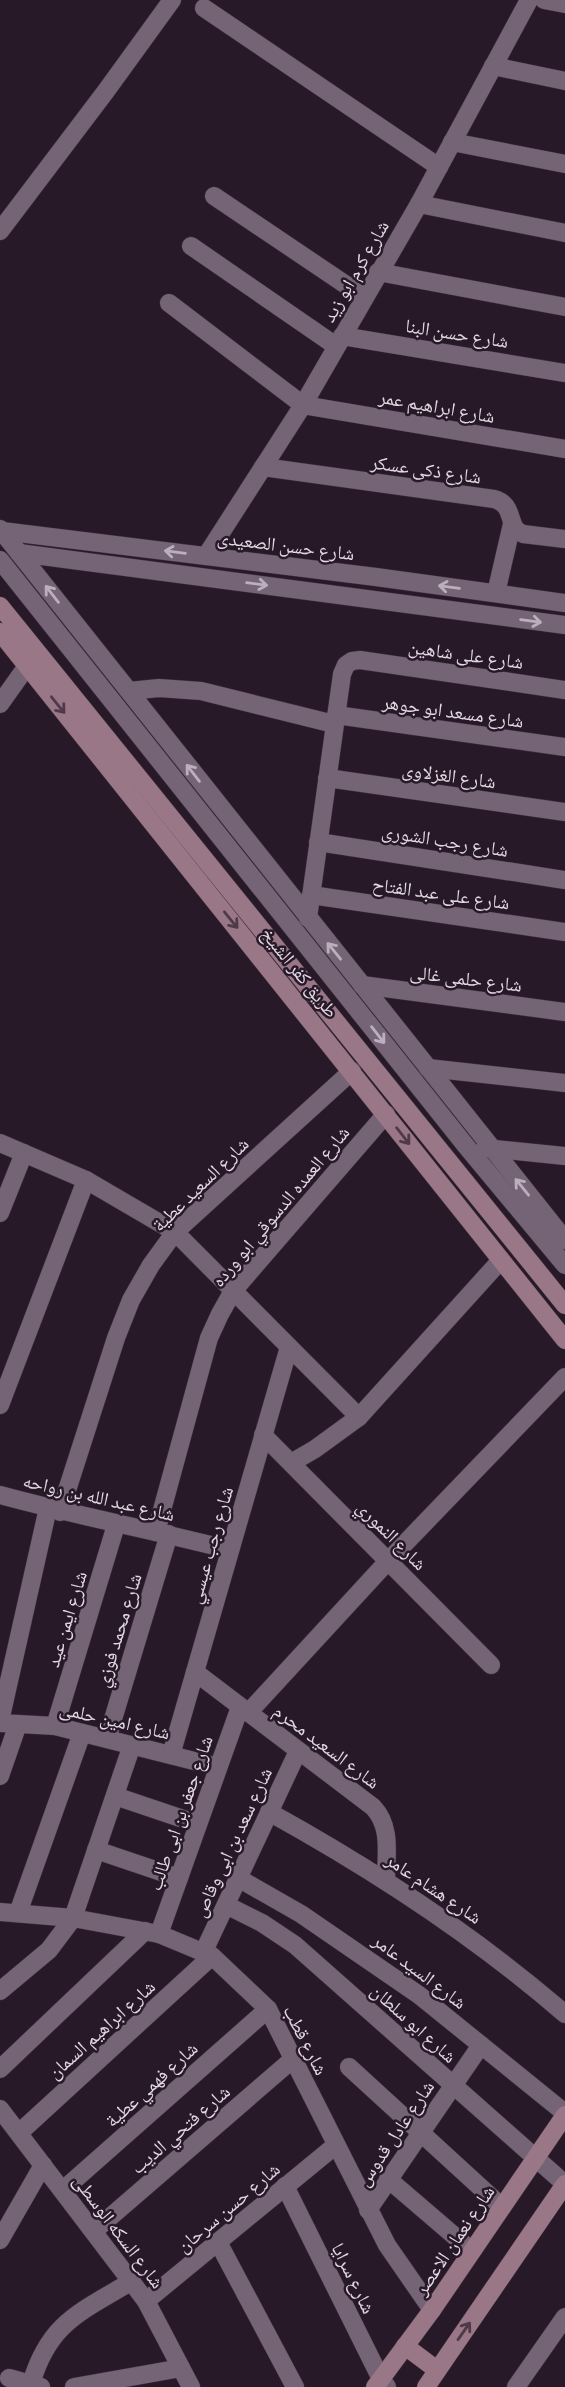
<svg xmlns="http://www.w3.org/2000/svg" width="565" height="2387" font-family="'Source Sans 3','Noto Naskh Arabic',sans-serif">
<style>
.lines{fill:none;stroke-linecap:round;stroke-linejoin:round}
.street-casing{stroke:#3e333f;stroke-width:19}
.secondary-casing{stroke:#3e333f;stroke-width:19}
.street{stroke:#756376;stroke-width:18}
.secondary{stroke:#9a7787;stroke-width:18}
.oneway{stroke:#bcafbd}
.oneway2{stroke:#503a4a}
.labels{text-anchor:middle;stroke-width:5;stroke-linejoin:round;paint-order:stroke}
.street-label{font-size:19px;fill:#e2d8e3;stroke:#281929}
</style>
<rect width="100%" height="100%" fill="#281929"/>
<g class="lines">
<!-- street casing -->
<g class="street-casing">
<g id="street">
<polyline points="544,0 565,4"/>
<polyline points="204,8 439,167"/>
<polyline points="493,66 565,81"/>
<polyline points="452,142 565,164"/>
<polyline points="214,196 364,297"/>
<polyline points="419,204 565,233"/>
<polyline points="0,231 106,91 172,0"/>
<polyline points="191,246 336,346"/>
<polyline points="378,272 565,307"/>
<polyline points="169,303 303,405 565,449"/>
<polyline points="342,336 565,373"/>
<path d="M263 467 494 499C512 504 508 518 516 530L523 534 565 539"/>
<polyline points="0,529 565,1240"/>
<polyline points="2,531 376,577 565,603"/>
<polyline points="19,553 565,625"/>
<polyline points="206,556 303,405 419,204 529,0"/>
<polyline points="0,560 466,1146 565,1265"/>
<polyline points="496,593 512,524"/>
<polyline points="129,691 159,688 201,691 334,724"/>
<polyline points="0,704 27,666"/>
<polyline points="336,715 565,747"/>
<polyline points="327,778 565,812"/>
<polyline points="318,842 565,880"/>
<polyline points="311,895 565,932"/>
<polyline points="308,918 342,674 346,665 352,661 360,660 565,690"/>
<polyline points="362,985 565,1012"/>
<polyline points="428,1068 565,1083"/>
<polyline points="0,1143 86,1180 175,1232 359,1417"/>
<polyline points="485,1148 565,1156"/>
<polyline points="0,1213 24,1153"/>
<polyline points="0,1405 86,1180"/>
<polyline points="263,1435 491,1665"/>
<polyline points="291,1463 315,1449 359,1417 501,1260"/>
<path d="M0 1495C76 1516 154 1530 230 1550"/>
<polyline points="60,1512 116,1338 131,1300 151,1265 175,1232 352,1071"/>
<polyline points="156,1532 209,1338 220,1314 233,1291 386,1114"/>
<path d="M195 1672 373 1807C392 1827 386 1854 386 1880"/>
<polyline points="248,1713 388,1561 565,1377"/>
<polyline points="0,1721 48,1508"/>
<polyline points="0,1723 55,1726 218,1767"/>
<polyline points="55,1726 116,1525"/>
<polyline points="107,1739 169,1534"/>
<polyline points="171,1755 289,1347"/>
<polyline points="0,1776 18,1724"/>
<polyline points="115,1796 198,1824"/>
<path d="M269 1812C374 1870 474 1935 565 2014"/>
<polyline points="96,1850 179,1878"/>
<polyline points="238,1878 301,1914 419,1995 565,2113"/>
<polyline points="226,1905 262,1923 295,1945 565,2184"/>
<polyline points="0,1912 73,1918 159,1934 212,1956 268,2009 387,2245 432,2310"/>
<polyline points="18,1913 82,1733"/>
<polyline points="159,1934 240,1707"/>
<polyline points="204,1951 298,1751"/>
<polyline points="0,1991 49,1950 73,1918 132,1745"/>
<polyline points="349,2067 502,2207"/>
<polyline points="0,2069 145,1931"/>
<polyline points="0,2109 146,2301 191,2387"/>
<polyline points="19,2133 212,1956"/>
<polyline points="388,2179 472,2251"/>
<polyline points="285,2186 381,2379 387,2387"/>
<polyline points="63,2190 268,2009"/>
<polyline points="368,2210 481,2045"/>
<polyline points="94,2231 293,2059"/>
<polyline points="0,2240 43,2165"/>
<polyline points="218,2242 295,2387"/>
<polyline points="146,2301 336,2145"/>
<polyline points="9,2378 41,2387"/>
<path d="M31 2384C49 2322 81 2312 132 2281"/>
<polyline points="74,2387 181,2368"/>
<polyline points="516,2387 565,2317"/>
</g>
</g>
<!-- secondary casing -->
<g class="secondary-casing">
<g id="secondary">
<polyline points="0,606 565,1305"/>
<polyline points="0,632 565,1340"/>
<polyline points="405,2346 437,2370"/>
<polyline points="375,2387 432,2310 565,2115"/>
<polyline points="426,2387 565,2184"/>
</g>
</g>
<!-- street -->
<use href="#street" class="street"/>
<!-- secondary -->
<use href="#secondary" class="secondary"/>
</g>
<!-- one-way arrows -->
<defs><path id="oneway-shaft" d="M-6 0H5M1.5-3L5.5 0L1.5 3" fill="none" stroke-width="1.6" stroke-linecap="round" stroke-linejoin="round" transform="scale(1.75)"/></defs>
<g class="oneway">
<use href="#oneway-shaft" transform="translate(175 552) rotate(-173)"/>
<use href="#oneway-shaft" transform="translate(257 584) rotate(8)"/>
<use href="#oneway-shaft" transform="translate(449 587) rotate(-172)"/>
<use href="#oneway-shaft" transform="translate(52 594) rotate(-128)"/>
<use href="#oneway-shaft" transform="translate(531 621) rotate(8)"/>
<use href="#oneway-shaft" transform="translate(193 773) rotate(-128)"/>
<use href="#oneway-shaft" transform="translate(334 951) rotate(-129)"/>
<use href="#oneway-shaft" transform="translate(378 1035) rotate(52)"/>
<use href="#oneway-shaft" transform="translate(522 1187) rotate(-129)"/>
</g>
<g class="oneway2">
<use href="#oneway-shaft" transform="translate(58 705) rotate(51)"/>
<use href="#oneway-shaft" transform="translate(231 920) rotate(51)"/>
<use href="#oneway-shaft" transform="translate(403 1136) rotate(52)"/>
<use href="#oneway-shaft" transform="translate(464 2331) rotate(-55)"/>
</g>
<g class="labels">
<!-- street labels -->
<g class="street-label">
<text transform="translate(355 271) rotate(-60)" y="7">شارع كرم ابو زيد</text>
<text transform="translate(457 333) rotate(9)" y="7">شارع حسن البنا</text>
<text transform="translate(437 406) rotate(10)" y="7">شارع ابراهيم عمر</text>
<text transform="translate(426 469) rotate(8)" y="7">شارع ذكى عسكر</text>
<text transform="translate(286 545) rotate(7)" y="7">شارع حسن الصعيدى</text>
<text transform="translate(466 654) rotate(8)" y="7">شارع على شاهين</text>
<text transform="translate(453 711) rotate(8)" y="7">شارع مسعد ابو جوهر</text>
<text transform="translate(449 775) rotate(8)" y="7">شارع الغزلاوى</text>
<text transform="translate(445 840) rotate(9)" y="7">شارع رجب الشورى</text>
<text transform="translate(441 893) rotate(8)" y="7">شارع على عبد الفتاح</text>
<text transform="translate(300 972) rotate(51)" y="7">طريق كفر الشيخ</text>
<text transform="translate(466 978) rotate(7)" y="7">شارع حلمى غالى</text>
<text transform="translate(200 1184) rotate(-44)" y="7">شارع السعيد عطية</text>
<text transform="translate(280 1206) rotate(-50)" y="7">شارع العمده الدسوقي ابو ورده</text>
<text transform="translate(99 1497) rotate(13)" y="7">شارع عبد الله بن رواحه</text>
<text transform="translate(392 1535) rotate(45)" y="7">شارع النموري</text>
<text transform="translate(210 1545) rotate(-74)" y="7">شارع رجب عيسي</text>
<text transform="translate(66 1619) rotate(-73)" y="7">شارع ايمن عيد</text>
<text transform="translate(118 1630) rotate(-73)" y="7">شارع محمد فوزي</text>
<text transform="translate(115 1720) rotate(13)" y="7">شارع امين حلمى</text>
<text transform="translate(327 1746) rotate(37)" y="7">شارع السعيد محرم</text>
<text transform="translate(180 1813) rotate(-71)" y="7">شارع جعفر بن ابى طالب</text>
<text transform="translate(232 1842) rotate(-65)" y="7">شارع سعد بن ابى وقاص</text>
<text transform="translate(434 1888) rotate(34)" y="7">شارع هشام عامر</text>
<text transform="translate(420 1971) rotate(37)" y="7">شارع السيد عامر</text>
<text transform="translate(414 2023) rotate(42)" y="7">شارع ابو سلطان</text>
<text transform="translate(101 2029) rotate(-42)" y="7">شارع ابراهيم السمان</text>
<text transform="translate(306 2040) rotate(63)" y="7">شارع قطب</text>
<text transform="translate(151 2084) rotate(-42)" y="7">شارع فهمي عطية</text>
<text transform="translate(180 2129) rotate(-41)" y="7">شارع فتحي الديب</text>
<text transform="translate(395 2133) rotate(-56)" y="7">شارع عادل قدوس</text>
<text transform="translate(228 2207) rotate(-40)" y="7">شارع حسن سرحان</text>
<text transform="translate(119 2231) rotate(53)" y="7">شارع السكه الوسطى</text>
<text transform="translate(454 2240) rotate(-56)" y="7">شارع نعمان الاعصر</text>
<text transform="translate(354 2278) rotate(64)" y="7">شارع سرايا</text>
</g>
</g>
</svg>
